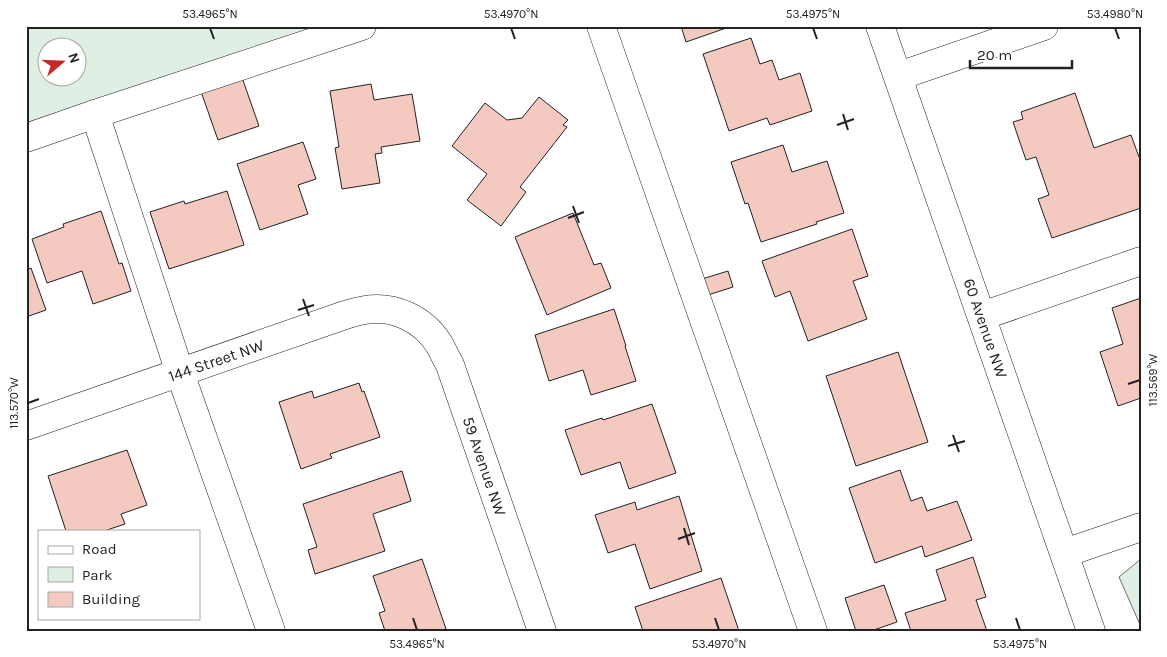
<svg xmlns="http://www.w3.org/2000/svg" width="1167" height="657" font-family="Karla,sans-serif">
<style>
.green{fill:#e0efe3;stroke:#6f6f6f;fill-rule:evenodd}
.building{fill:#f3c9c0;stroke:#222}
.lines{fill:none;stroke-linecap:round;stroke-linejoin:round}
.minor-casing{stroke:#222;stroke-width:29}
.minor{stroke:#fff;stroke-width:28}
.ticks{fill:none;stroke:#222;stroke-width:2}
.labels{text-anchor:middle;stroke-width:4;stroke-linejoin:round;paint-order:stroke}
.street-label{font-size:16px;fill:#222;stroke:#fff}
.neatline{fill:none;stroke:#222;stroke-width:2}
.ticks-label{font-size:12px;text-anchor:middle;fill:#222}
</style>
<rect width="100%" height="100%" fill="#fff"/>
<!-- green -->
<g class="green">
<path d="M26 26H320L26 123ZM48 48H78V78H48Z"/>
<polygon points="1141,559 1141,627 1119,577"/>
</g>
<!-- building -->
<g class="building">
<polygon points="681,26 732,26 686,42"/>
<polygon points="751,38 760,64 772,60 779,80 800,73 812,111 770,125 767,118 729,131 703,54"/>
<polygon points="239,69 259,126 218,140 198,83"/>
<polygon points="371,84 374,100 412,94 420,141 381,147 382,153 375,154 380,183 342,189 335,148 339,147 330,91"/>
<polygon points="1075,93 1094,148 1131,135 1139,157 1141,156 1141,208 1052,238 1038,199 1049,195 1036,157 1026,160 1013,122 1023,119 1021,112"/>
<polygon points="539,97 568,120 563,125 567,127 520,187 526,192 501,226 467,200 487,174 452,146 485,103 507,120 522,118"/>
<polygon points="303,142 316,179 298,185 308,214 260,230 237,164"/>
<polygon points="783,145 792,172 827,161 844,213 816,222 817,224 761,242 748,203 745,204 731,162"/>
<polygon points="227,191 244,245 169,269 150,212 184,201 185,204"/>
<polygon points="101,211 119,264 122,263 131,291 93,304 82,271 47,283 32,239 64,227 63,224"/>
<polygon points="573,213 594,265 601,263 611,288 547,315 515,237"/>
<polygon points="852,229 868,276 853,281 867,319 808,341 790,291 775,297 762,261"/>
<polygon points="31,268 46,310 26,317 26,270"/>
<polygon points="728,271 733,287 708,295 702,279"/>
<polygon points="1141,298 1141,398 1118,406 1100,352 1123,344 1112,308"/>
<polygon points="614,309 626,346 625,346 636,381 591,395 583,370 549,381 535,335"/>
<polygon points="898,352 928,442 856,466 826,376"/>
<polygon points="359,383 362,392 364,391 380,437 330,454 332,458 301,469 279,402 312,391 314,398"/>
<polygon points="652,404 676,473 629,489 620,462 581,475 565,430 602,418 603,420"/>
<polygon points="127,450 147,505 121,514 125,524 104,531 66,531 48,476"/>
<polygon points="900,470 911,501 922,497 927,511 957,501 972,540 925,557 922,546 875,563 849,488"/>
<polygon points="402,471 411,501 373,514 385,551 315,574 308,550 317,547 303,504"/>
<polygon points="679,496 702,571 650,589 635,544 608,553 595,515 635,502 637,510"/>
<polygon points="973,557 986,597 976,600 987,631 911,631 905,613 946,600 936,570"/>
<polygon points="422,559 446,629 441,631 385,631 379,613 385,611 373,576"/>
<polygon points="721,578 739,631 643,631 635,607"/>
<polygon points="884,585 897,622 871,631 856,631 845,598"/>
</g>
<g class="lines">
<!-- minor casing -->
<g class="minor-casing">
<g id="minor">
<polyline points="601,26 813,631"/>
<polyline points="880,26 1091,631"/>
<polyline points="899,76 1044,26"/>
<polyline points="95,114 180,373 271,631"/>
<polyline points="26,138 95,114 362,26"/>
<polyline points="982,316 1141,261"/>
<path d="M26 426 345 315C352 313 358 311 365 310 394 305 423 319 439 344 443 351 446 358 450 365L542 631"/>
<polyline points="1065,553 1141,527"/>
</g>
</g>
<!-- minor -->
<use href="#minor" class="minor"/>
</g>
<!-- ticks -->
<path class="ticks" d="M210 28 214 39M511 28 515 39M813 28 817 39M1115 28 1119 39M843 114 848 130M837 125 854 119M573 206 579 223M568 218 584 212M303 299 309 316M298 310 314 305M1128 384 1140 380M28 403 39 399M953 435 959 452M948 446 965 441M684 528 689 545M678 539 695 533M413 618 417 630M715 618 719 630M1016 618 1020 630"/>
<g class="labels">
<!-- street labels -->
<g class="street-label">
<text transform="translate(986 328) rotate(71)" y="6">60 Avenue NW</text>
<text transform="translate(216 360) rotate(-19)" y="6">144 Street NW</text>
<text transform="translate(485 466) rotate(71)" y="6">59 Avenue NW</text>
</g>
</g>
<!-- border -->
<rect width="1167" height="657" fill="none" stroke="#ffffff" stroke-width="55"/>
<!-- legend -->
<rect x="38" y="530" width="162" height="90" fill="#ffffff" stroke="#a7a7a7"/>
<rect x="48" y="546" width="25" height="8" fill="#ffffff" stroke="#a7a7a7"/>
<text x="82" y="554" font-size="15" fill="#222222">Road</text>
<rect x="48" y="567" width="25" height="15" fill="#e0efe3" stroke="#a7a7a7"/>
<text x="82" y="580" font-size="15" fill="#222222">Park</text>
<rect x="48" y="592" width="25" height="15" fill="#f3c9c0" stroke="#a7a7a7"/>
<text x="82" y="604" font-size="15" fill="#222222">Building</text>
<!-- north arrow -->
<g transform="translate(62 62) rotate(71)"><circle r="24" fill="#ffffff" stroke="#a7a7a7"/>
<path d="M0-4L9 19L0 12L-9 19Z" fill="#c62828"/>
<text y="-8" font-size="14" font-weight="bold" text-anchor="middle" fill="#222222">N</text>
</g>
<!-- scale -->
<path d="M970 60v8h102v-8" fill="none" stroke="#222222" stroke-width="2.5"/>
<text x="977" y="60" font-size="15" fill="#222222" stroke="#ffffff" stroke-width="4" paint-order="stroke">20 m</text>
<rect x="28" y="28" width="1112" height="602" class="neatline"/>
<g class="ticks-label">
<text x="210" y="18">53.4965°N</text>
<text x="511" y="18">53.4970°N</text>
<text x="813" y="18">53.4975°N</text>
<text x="1115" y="18">53.4980°N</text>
<text transform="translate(1153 380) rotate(-90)" y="4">113.569°W</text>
<text transform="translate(14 403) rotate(-90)" y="4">113.570°W</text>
<text x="417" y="648">53.4965°N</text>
<text x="719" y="648">53.4970°N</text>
<text x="1020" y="648">53.4975°N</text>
</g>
</svg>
